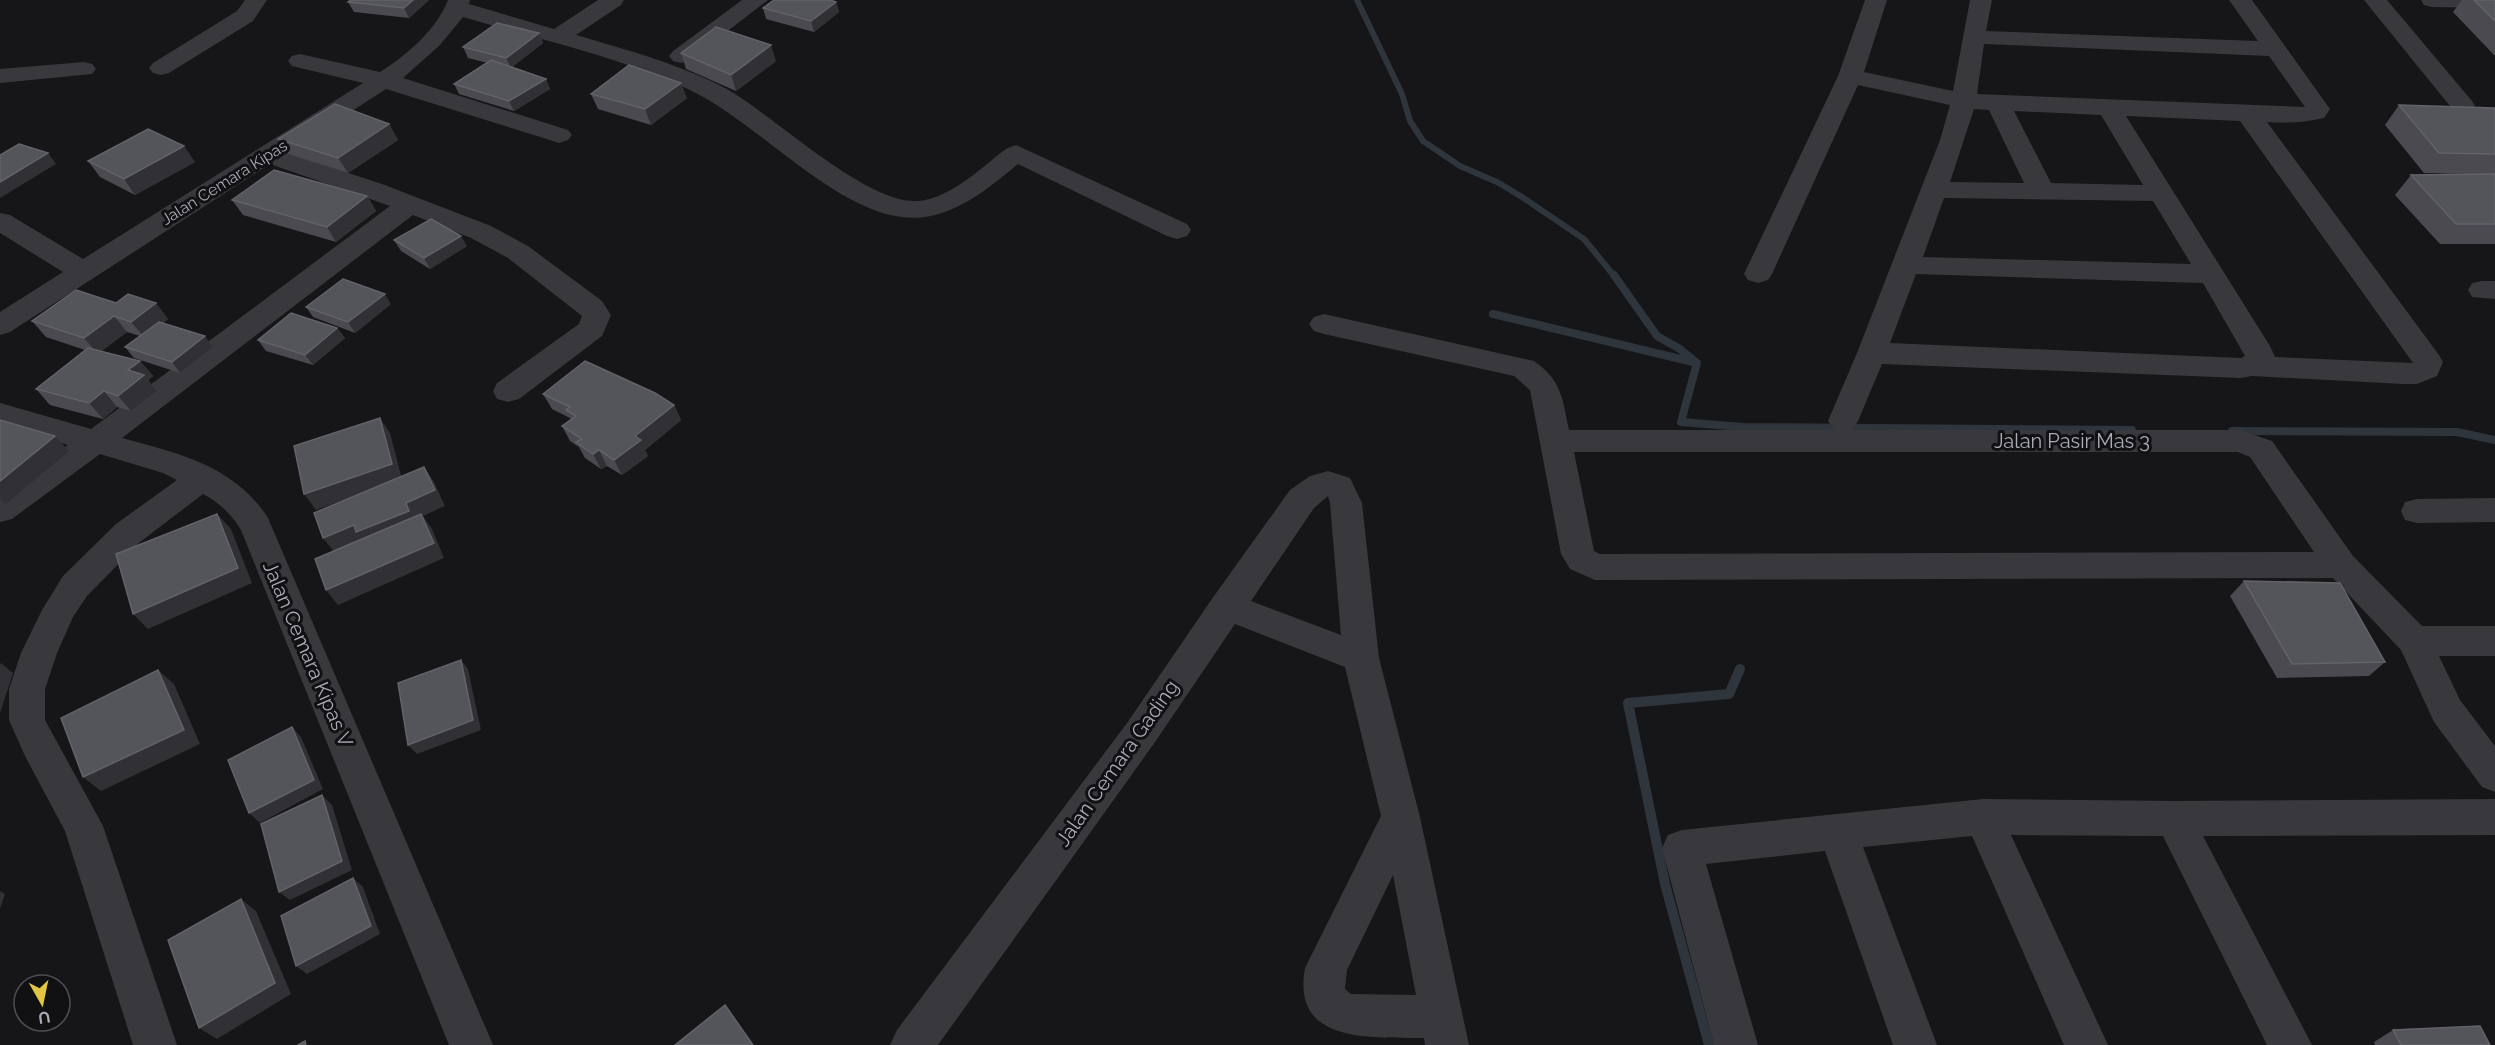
<svg xmlns="http://www.w3.org/2000/svg" width="2495" height="1045" font-family="Raleway,sans-serif">
<style>
.lines{fill:none;stroke-linecap:round;stroke-linejoin:round}
.stream-far2{stroke:#2f353d;stroke-width:6}
.stream-far1{stroke:#2f353d;stroke-width:8}
.stream{stroke:#2f353d;stroke-width:10}
.minor{fill:#38383d;fill-rule:evenodd}
.wall{fill:#4a4a50}
.shaded-wall{fill:#313135}
.building{fill:#54555b;stroke:#626269;stroke-width:1.5}
.labels{text-anchor:middle;stroke-width:6;stroke-linejoin:round;paint-order:stroke}
.far-street-label{font-size:16px;fill:#a9abb7;stroke:#111113}
.street-label{font-size:20px;fill:#a9abb7;stroke:#111113}
</style>
<rect width="100%" height="100%" fill="#161618"/>
<g class="lines">
<!-- stream-far2 -->
<polyline class="stream-far2" points="1357,0 1402,94 1410,121 1423,141 1460,166 1497,182 1522,197 1584,239 1615,277"/>
<!-- stream-far1 -->
<g class="stream-far1">
<polyline points="1614,275 1657,336 1680,349 1697,363 1681,422 1742,427 2132,430"/>
<polyline points="1493,314 1693,362"/>
<polyline points="2232,431 2457,432 2495,440"/>
</g>
<!-- stream -->
<polyline class="stream" points="1709,1045 1665,884 1628,703 1729,694 1740,669"/>
<!-- minor -->
<g class="minor">
<polygon points="245,0 267,0 253,21 169,73 161,75 153,73 149,68 153,63 237,11"/>
<path d="M448 0H470L469 4 554 29 598 0H624L621 5 576 35C627 50 680 64 727 89 774 116 867 205 918 201 943 199 967 180 986 165 996 157 1004 148 1016 145L1187 224 1191 230 1187 236 1177 239 1167 236 1018 164C985 191 948 223 902 217 834 210 756 122 692 91 622 57 538 39 463 17L440 45 403 78 568 130 572 135 568 140 559 143 550 140 386 89 287 153 382 184 491 226 528 246 602 301 611 315 602 336 519 399 508 402 497 399 493 391 497 383 579 324 582 316 508 258 471 238 413 215 122 438C178 453 235 466 268 518L493 1045H449L241 530C231 514 220 503 203 494L140 542 87 596 73 617 57 653 45 689V720L103 826 177 1045H133L65 831 25 756 9 720V689L21 653 42 610 63 576 116 524 177 480 163 473 100 454 12 519 0 522V493L68 445 0 425V403L91 429 390 206 270 164 10 332 0 335V312L63 272 0 233V213L10 215 83 259 363 83 292 66 288 61 292 56 300 54 380 72C406 56 437 29 448 0Z"/>
<polygon points="742,0 768,0 689,61 681,63 673,61 669,56 673,51"/>
<path d="M1865 0H1887L1864 72 1953 91 1970 0H1992L1986 31 2258 41 2229 0H2252L2330 109 2324 118C2304 123 2287 123 2267 122L2439 355 2443 362 2437 376 2417 384H2403L2252 376 2241 378 1882 364 1858 421 1852 430H2240L2272 441 2353 556 2422 626H2495V656H2439L2460 700 2495 746V792L2482 787 2434 722 2401 650 2333 578 1595 580 1570 569 1561 554 1530 390 1514 376 1324 334 1314 331 1309 324 1314 317 1324 314 1534 361C1562 381 1562 397 1569 430H1834L1828 421 1857 353 1940 140 1950 105 1858 85 1772 274 1768 280 1758 283 1748 280 1744 274 1838 76ZM1984 44 2269 56 2305 107 1977 94ZM1974 109 1989 110 2024 183 1950 182ZM2014 111 2101 115 2143 185 2051 183ZM2126 116 2240 121 2413 363 2275 357 2270 346ZM1944 198 2153 201 2191 264 1923 257ZM1916 274 2203 283 2245 356 2241 358 1890 343ZM1574 452H2238L2250 457 2314 552 1600 554 1594 551Z"/>
<polygon points="2364,0 2387,0 2472,101 2475,106 2472,111 2463,113 2454,111"/>
<polygon points="2421,0 2495,0 2495,8 2432,7 2424,5"/>
<polygon points="84,62 92,64 96,69 92,74 0,83 0,69"/>
<polygon points="2482,281 2495,281 2495,299 2472,297 2468,290 2472,283"/>
<path d="M1328 471 1350 478 1362 503 1379 658 1420 817 1469 1045H1425L1424 1038C1372 1037 1291 1045 1305 968L1381 816 1345 667 1235 624 1153 745 938 1045H890L897 1030 1127 723 1214 596 1290 490 1310 476ZM1328 496 1330 503 1341 635 1251 601 1314 508ZM1393 875 1416 995 1351 994 1345 989 1347 970Z"/>
<polygon points="2495,498 2495,522 2417,523 2405,520 2401,511 2405,502 2417,499"/>
<polygon points="1983,799 2174,801 2495,799 2495,835 2203,836 2312,1045 2267,1045 2163,836 2011,835 2108,1045 2064,1045 1972,836 1863,847 1937,1045 1893,1045 1825,851 1706,864 1758,1045 1714,1045 1662,848 1668,835 1682,830"/>
</g>
</g>
<!-- wall -->
<g class="wall">
<polygon points="429,0 409,18 354,12 348,2"/>
<polygon points="2462,0 2495,0 2495,56 2453,12"/>
<polygon points="836,2 839,12 814,32 766,19 763,8"/>
<polygon points="539,33 543,43 512,67 546,79 550,89 514,111 459,94 454,84 488,63 468,58 463,47"/>
<polygon points="681,53 776,61 736,91 686,69"/>
<polygon points="591,94 687,98 651,125 598,109"/>
<polygon points="2399,105 2495,108 2495,244 2440,244 2395,195 2411,175 2466,174 2424,173 2385,125"/>
<polygon points="389,124 398,140 348,173 288,154 278,139"/>
<polygon points="88,161 195,162 135,195 100,177"/>
<polygon points="367,196 376,211 336,242 243,215 232,200"/>
<polygon points="394,240 467,246 430,269 401,251"/>
<polygon points="76,290 168,319 163,323 213,347 180,373 134,358 125,347 140,336 127,332 101,351 140,361 153,376 148,380 157,391 131,411 117,407 103,419 50,405 36,389 85,350 46,337 32,321"/>
<polygon points="391,304 355,333 313,317 306,307"/>
<polygon points="337,328 345,338 313,365 266,351 258,340"/>
<polygon points="543,394 674,405 681,420 645,450 648,456 622,475 607,466 601,469 585,458 579,447 570,441 562,426 571,419 570,418 552,409"/>
<polygon points="2244,581 2385,662 2369,676 2277,678 2230,596"/>
<polygon points="2393,1030 2490,1045 2375,1045 2374,1042"/>
</g>
<!-- shaded-wall -->
<g class="shaded-wall">
<polygon points="413,0 429,0 409,18 404,8"/>
<polygon points="836,2 839,12 814,32 811,21"/>
<polygon points="539,33 543,43 511,68 506,58"/>
<polygon points="771,45 776,61 736,91 731,75"/>
<polygon points="546,79 550,89 514,111 509,101"/>
<polygon points="681,83 687,98 651,125 645,109"/>
<polygon points="389,124 398,140 348,173 338,158"/>
<polygon points="184,146 195,162 135,195 124,179"/>
<polygon points="48,153 56,164 0,198 0,182"/>
<polygon points="367,196 376,211 336,242 327,227"/>
<polygon points="461,236 467,246 430,269 424,258"/>
<polygon points="385,294 391,304 355,333 348,322"/>
<polygon points="156,303 168,319 144,337 131,322"/>
<polygon points="114,316 127,332 98,354 84,338"/>
<polygon points="337,328 345,338 313,365 305,355"/>
<polygon points="205,336 213,347 180,373 172,362"/>
<polygon points="140,361 153,376 148,380 157,391 131,411 118,396 128,370"/>
<polygon points="104,391 117,407 103,419 89,403"/>
<polygon points="674,405 681,420 645,450 648,456 622,475 614,460 635,436"/>
<polygon points="380,418 390,433 402,479 316,510 304,494"/>
<polygon points="55,436 69,451 6,504 0,499 0,481"/>
<polygon points="599,450 607,466 601,469 593,454"/>
<polygon points="424,467 434,482 445,506 423,516 432,529 444,558 338,605 326,590 335,553 323,538 406,503"/>
<polygon points="217,514 231,529 252,583 148,629 133,614"/>
<polygon points="461,660 468,669 481,730 417,754 408,745"/>
<polygon points="1,663 13,673 0,713 0,665"/>
<polygon points="158,670 174,684 200,744 101,791 83,777"/>
<polygon points="292,727 301,737 323,789 260,823 249,813"/>
<polygon points="322,795 332,805 352,870 290,900 279,892"/>
<polygon points="353,878 363,887 380,934 307,974 296,966"/>
<polygon points="0,891 5,894 0,909"/>
<polygon points="241,899 256,911 291,994 217,1039 199,1028"/>
</g>
<!-- building -->
<g class="building">
<polygon points="351,0 413,0 404,8 348,2"/>
<polygon points="774,0 830,0 836,2 811,21 763,8"/>
<polygon points="2474,0 2495,0 2495,21"/>
<polygon points="497,23 539,33 506,58 463,47"/>
<polygon points="716,27 771,45 731,75 681,53"/>
<polygon points="491,60 546,79 509,101 454,84"/>
<polygon points="629,65 681,83 645,109 591,94"/>
<polygon points="335,104 389,124 338,158 278,139"/>
<polygon points="2399,105 2495,108 2495,154 2439,153"/>
<polygon points="148,129 184,146 124,179 88,161"/>
<polygon points="19,144 48,153 0,182 0,155"/>
<polygon points="274,170 367,196 327,227 232,200"/>
<polygon points="2495,174 2495,224 2456,224 2411,175"/>
<polygon points="431,219 461,236 424,258 394,240"/>
<polygon points="343,279 385,294 348,322 306,307"/>
<polygon points="76,290 116,303 128,294 156,303 131,322 114,316 84,338 32,321"/>
<polygon points="291,313 337,328 305,355 258,340"/>
<polygon points="159,322 205,336 172,362 125,347"/>
<polygon points="88,348 140,361 128,370 144,375 118,396 104,391 89,403 36,389"/>
<polygon points="585,361 655,393 674,405 635,436 641,440 614,460 599,450 593,454 576,442 582,439 562,426 576,416 566,410 570,407 543,394"/>
<polygon points="380,418 392,464 304,494 294,446"/>
<polygon points="0,420 55,436 0,481"/>
<polygon points="424,467 435,490 406,503 409,511 356,532 354,525 323,538 314,513"/>
<polygon points="217,514 238,568 133,614 116,554"/>
<polygon points="421,514 434,543 326,590 315,559"/>
<polygon points="2244,581 2340,583 2385,662 2292,664"/>
<polygon points="461,660 473,720 408,745 398,683"/>
<polygon points="158,670 184,730 83,777 61,718"/>
<polygon points="292,727 314,780 249,813 228,760"/>
<polygon points="322,795 342,861 279,892 261,824"/>
<polygon points="353,878 371,926 296,966 281,916"/>
<polygon points="241,899 275,983 199,1028 168,940"/>
<polygon points="725,1005 753,1045 675,1045"/>
<polygon points="2480,1026 2490,1045 2401,1045 2393,1030"/>
<polygon points="305,1041 306,1045 298,1045"/>
</g>
<g class="labels">
<!-- far-street labels -->
<g class="far-street-label">
<text transform="translate(224 182) rotate(-32)" y="6">Jalan Cemara Kipas</text>
</g>
<!-- street labels -->
<g class="street-label">
<text x="2072" y="448">Jalan Pasir Mas 3</text>
<text transform="translate(308 654) rotate(67)" y="7">Jalan Cemara Kipas V</text>
<text transform="translate(1117 763) rotate(-55)" y="7">Jalan Cemara Gading</text>
</g>
</g>
<!-- north arrow -->
<g transform="translate(42 1003) rotate(171)"><circle r="28" fill="#111113" stroke="#4e4f55" stroke-width="1.5"/>
<path d="M0-4.5L10 22L0 15L-10 22Z" fill="#e2c544"/>
<text y="-9" font-size="16" font-weight="bold" text-anchor="middle" fill="#a9abb7">U</text>
</g>
</svg>
